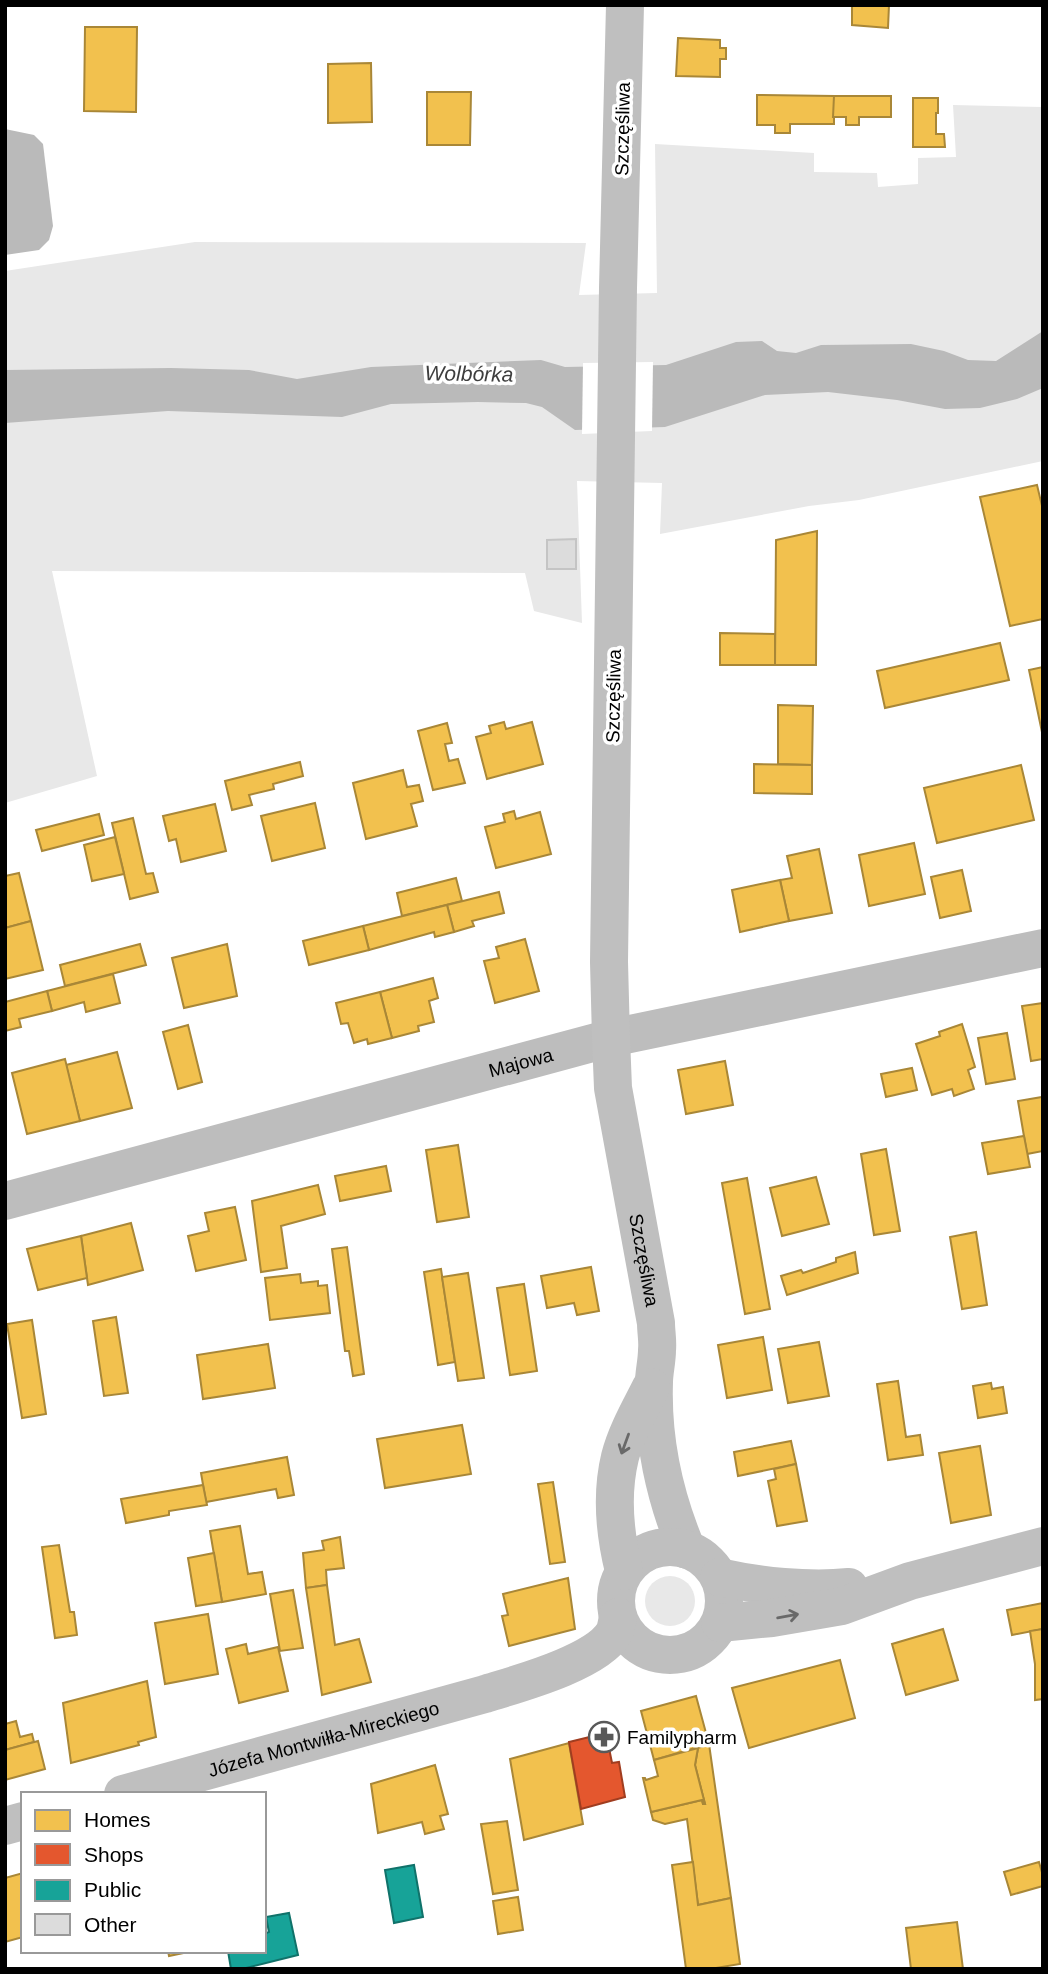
<svg xmlns="http://www.w3.org/2000/svg" width="1048" height="1974" font-family="Arial,sans-serif">
<style>
.green{fill:#e8e8e8}
.water{fill:#bababa}
.pier{fill:#fff}
.homes{fill:#f2c14e;stroke:#a98737;stroke-width:2}
.shops{fill:#e4572e;stroke:#a03d20;stroke-width:2}
.public{fill:#17a398;stroke:#10726a;stroke-width:2}
.building{fill:#dcdcdc;stroke:#c4c4c4;stroke-width:2}
.lines{fill:none;stroke-linecap:round;stroke-linejoin:round}
.street{stroke:#bdbdbd;stroke-width:38}
.secondary{stroke:#bfbfbf;stroke-width:38}
.oneway{stroke:#696969}
.labels{text-anchor:middle;stroke-width:7;stroke-linejoin:round;paint-order:stroke}
.street-label{font-size:19px;fill:#000;stroke:#fff}
.poi-label{font-size:19px;fill:#000;stroke:#fff;text-anchor:start}
.water-label{font-size:21px;font-style:italic;fill:#3e3e3e;stroke:#fff}
</style>
<rect width="100%" height="100%" fill="#fff"/>
<!-- green -->
<g class="green">
<polygon points="953,105 1043,107 1043,461 859,500 809,506 660,534 662,483 577,481 582,623 534,611 525,573 52,571 97,776 5,803 5,271 195,242 586,243 579,295 657,293 655,144 814,153 814,172 877,173 878,187 918,184 918,158 956,157"/>
<circle cx="670" cy="1601" r="25"/>
</g>
<!-- water -->
<g class="water">
<polygon points="5,129 34,135 43,144 53,226 49,240 39,250 5,255"/>
<polygon points="1043,331 1043,388 1017,399 980,408 945,409 897,400 828,392 765,395 665,427 575,430 542,407 526,403 478,402 391,404 342,417 168,411 5,423 5,370 171,368 249,370 297,379 371,367 541,360 565,367 666,365 736,342 762,341 777,351 796,353 821,345 911,344 944,351 968,360 996,361"/>
</g>
<!-- pier -->
<polygon class="pier" points="653,362 652,431 582,434 583,363"/>
<!-- homes -->
<g class="homes">
<polygon points="852,5 889,5 888,28 852,25"/>
<polygon points="85,27 137,27 136,112 84,111"/>
<polygon points="678,38 720,40 720,48 726,48 726,59 720,59 720,77 676,76"/>
<polygon points="371,63 372,122 328,123 328,64"/>
<polygon points="427,92 471,92 470,145 427,145"/>
<polygon points="757,95 834,96 834,124 790,124 790,133 775,133 775,125 757,125"/>
<polygon points="834,96 891,96 891,117 859,117 859,125 846,125 846,117 833,117"/>
<polygon points="913,98 938,98 938,113 936,113 936,134 944,134 945,147 913,147"/>
<polygon points="1037,485 1043,510 1043,619 1010,626 980,497"/>
<polygon points="817,531 816,665 775,665 776,540"/>
<polygon points="720,633 775,634 775,665 720,665"/>
<polygon points="1000,643 1009,680 885,708 877,671"/>
<polygon points="1043,667 1043,737 1029,670"/>
<polygon points="778,705 813,706 812,765 778,764"/>
<polygon points="504,722 506,729 532,722 543,764 487,779 476,737 491,733 489,726"/>
<polygon points="447,723 452,743 445,744 449,761 458,759 465,783 433,790 418,731"/>
<polygon points="300,762 303,776 273,784 274,789 249,795 252,805 232,810 225,781"/>
<polygon points="754,764 812,765 812,794 754,793"/>
<polygon points="1021,765 1034,820 937,843 924,788"/>
<polygon points="403,770 407,787 419,785 423,801 411,804 417,826 366,839 353,783"/>
<polygon points="315,803 325,848 272,861 261,816"/>
<polygon points="215,804 226,851 181,862 176,839 169,841 163,816"/>
<polygon points="514,811 516,819 540,812 551,854 496,868 485,827 505,822 503,814"/>
<polygon points="99,814 104,835 42,851 36,830"/>
<polygon points="133,818 146,874 153,873 158,892 130,899 112,823"/>
<polygon points="115,837 124,874 92,881 84,845"/>
<polygon points="914,843 925,894 869,906 859,855"/>
<polygon points="819,849 832,913 789,921 780,880 792,878 787,856"/>
<polygon points="962,870 971,911 940,918 931,877"/>
<polygon points="19,873 31,921 5,928 5,876"/>
<polygon points="456,878 462,901 402,916 397,893"/>
<polygon points="780,880 789,921 740,932 732,890"/>
<polygon points="499,892 504,913 472,921 474,926 454,932 447,905"/>
<polygon points="447,905 454,932 435,937 434,932 369,950 363,926"/>
<polygon points="31,921 43,970 5,979 5,928"/>
<polygon points="363,926 369,950 309,965 303,941"/>
<polygon points="525,939 539,991 495,1003 484,961 499,958 496,947"/>
<polygon points="140,944 146,965 65,986 60,965"/>
<polygon points="227,944 237,996 184,1008 172,958"/>
<polygon points="113,974 120,1003 86,1012 84,1002 52,1011 47,991"/>
<polygon points="433,978 438,998 429,1001 434,1022 418,1026 419,1031 392,1038 380,992"/>
<polygon points="47,991 52,1011 19,1019 21,1027 5,1031 5,1002"/>
<polygon points="380,992 392,1038 368,1044 367,1039 354,1043 348,1023 341,1024 336,1003"/>
<polygon points="1043,1003 1043,1059 1031,1061 1022,1006"/>
<polygon points="962,1024 975,1067 968,1070 974,1089 954,1096 952,1089 932,1095 916,1044 940,1036 939,1032"/>
<polygon points="188,1025 202,1082 178,1089 163,1032"/>
<polygon points="1007,1033 1015,1079 986,1084 978,1038"/>
<polygon points="117,1052 132,1108 80,1121 66,1065"/>
<polygon points="65,1059 80,1121 27,1134 12,1073"/>
<polygon points="725,1061 733,1105 686,1114 678,1070"/>
<polygon points="912,1068 917,1090 886,1097 881,1074"/>
<polygon points="1042,1097 1043,1151 1027,1154 1018,1101"/>
<polygon points="1024,1136 1030,1167 988,1174 982,1143"/>
<polygon points="458,1145 469,1217 437,1222 426,1150"/>
<polygon points="886,1149 900,1231 874,1235 861,1154"/>
<polygon points="386,1166 391,1191 340,1201 335,1176"/>
<polygon points="816,1177 829,1224 782,1236 770,1188"/>
<polygon points="747,1178 770,1309 745,1314 722,1183"/>
<polygon points="318,1185 325,1214 281,1226 287,1268 261,1272 252,1201"/>
<polygon points="235,1207 246,1260 196,1271 188,1236 209,1231 205,1213"/>
<polygon points="131,1223 143,1270 88,1285 81,1236"/>
<polygon points="976,1232 987,1305 962,1309 950,1237"/>
<polygon points="81,1236 87,1278 38,1290 27,1249"/>
<polygon points="347,1247 364,1374 353,1376 349,1351 345,1351 332,1249"/>
<polygon points="855,1252 858,1273 787,1295 781,1276 801,1270 803,1273 836,1262 836,1258"/>
<polygon points="591,1267 599,1311 577,1315 574,1303 547,1308 541,1276"/>
<polygon points="441,1269 455,1362 438,1365 424,1272"/>
<polygon points="468,1273 484,1378 458,1381 442,1277"/>
<polygon points="300,1274 301,1283 318,1281 318,1286 327,1285 330,1313 270,1320 265,1278"/>
<polygon points="524,1284 537,1371 510,1375 497,1288"/>
<polygon points="116,1317 128,1393 104,1396 93,1321"/>
<polygon points="32,1320 46,1414 22,1418 7,1324"/>
<polygon points="763,1337 772,1390 727,1398 718,1345"/>
<polygon points="819,1342 829,1396 788,1403 778,1349"/>
<polygon points="268,1344 275,1388 203,1399 197,1355"/>
<polygon points="898,1381 906,1437 920,1435 923,1455 888,1460 877,1384"/>
<polygon points="991,1383 992,1389 1003,1387 1007,1413 978,1418 973,1386"/>
<polygon points="462,1425 471,1474 385,1488 377,1439"/>
<polygon points="791,1441 796,1464 738,1476 734,1452"/>
<polygon points="980,1446 991,1515 951,1523 939,1453"/>
<polygon points="287,1457 294,1495 278,1498 276,1489 206,1502 201,1473"/>
<polygon points="796,1464 807,1521 777,1526 768,1481 776,1479 774,1469"/>
<polygon points="553,1482 565,1562 550,1564 538,1484"/>
<polygon points="203,1485 207,1505 169,1511 169,1515 126,1523 121,1499"/>
<polygon points="240,1526 248,1574 262,1572 266,1594 222,1602 210,1531"/>
<polygon points="340,1537 344,1568 326,1570 327,1585 306,1588 303,1553 324,1550 322,1541"/>
<polygon points="59,1545 70,1612 74,1612 77,1635 55,1638 42,1547"/>
<polygon points="214,1553 222,1602 196,1606 188,1558"/>
<polygon points="568,1578 575,1629 509,1646 502,1616 508,1615 503,1594"/>
<polygon points="327,1585 335,1645 359,1639 371,1682 322,1695 306,1588"/>
<polygon points="293,1590 303,1648 280,1651 270,1594"/>
<polygon points="1043,1603 1043,1629 1012,1635 1007,1610"/>
<polygon points="208,1614 218,1674 165,1684 155,1623"/>
<polygon points="943,1629 958,1680 906,1695 892,1644"/>
<polygon points="1043,1629 1043,1699 1035,1700 1035,1664 1030,1631"/>
<polygon points="246,1644 248,1654 278,1647 288,1691 239,1703 226,1649"/>
<polygon points="840,1660 855,1718 749,1748 732,1688"/>
<polygon points="147,1681 156,1737 138,1742 139,1745 71,1763 63,1703"/>
<polygon points="696,1696 709,1744 654,1760 641,1711"/>
<polygon points="16,1721 20,1737 32,1734 34,1742 5,1750 5,1724"/>
<polygon points="38,1741 45,1769 5,1780 5,1750"/>
<polygon points="569,1743 583,1824 524,1840 510,1759"/>
<polygon points="709,1744 731,1898 698,1905 687,1819 665,1824 653,1820 651,1812 702,1800 703,1804 705,1804 695,1765 698,1748"/>
<polygon points="698,1748 695,1765 705,1804 703,1804 702,1800 651,1812 643,1778 645,1778 646,1780 658,1776 654,1760"/>
<polygon points="435,1765 448,1814 440,1816 444,1829 425,1834 422,1822 378,1833 371,1784"/>
<polygon points="507,1821 518,1890 493,1894 481,1824"/>
<polygon points="693,1862 698,1905 731,1898 740,1964 710,1969 686,1969 672,1865"/>
<polygon points="1039,1862 1043,1876 1043,1886 1011,1895 1004,1872"/>
<polygon points="23,1873 23,1937 5,1942 5,1878"/>
<polygon points="518,1897 523,1930 498,1934 493,1901"/>
<polygon points="957,1922 963,1969 911,1969 906,1928"/>
<polygon points="168,1951 193,1951 169,1956"/>
</g>
<!-- shops -->
<polygon class="shops" points="606,1733 612,1763 619,1762 625,1797 581,1809 569,1742"/>
<!-- public -->
<g class="public">
<polygon points="414,1865 423,1917 394,1923 385,1870"/>
<polygon points="289,1913 298,1955 242,1969 231,1969 228,1951 264,1951 264,1934 269,1932 266,1917"/>
</g>
<!-- building -->
<polygon class="building" points="576,539 576,569 547,569 547,540"/>
<g class="lines">
<!-- street -->
<path class="street" id="s1" d="M5 1201 611 1038 1043 948"/>
<!-- secondary -->
<g class="secondary">
<path id="s2" d="M625 5 618 288 609 962 611 1038 613 1088 656 1323C656 1332 658 1341 657 1350 657 1361 654 1372 654 1382 652 1439 665 1498 687 1550"/>
<circle cx="670" cy="1601" r="54"/>
<path d="M624 1571C615 1535 611 1494 620 1457 626 1433 640 1409 651 1387"/>
<path d="M719 1577C759 1586 808 1591 849 1587"/>
<polyline points="720,1623 772,1618 842,1606 910,1581 1043,1546"/>
<path id="s3" d="M123 1794 485 1694C517 1684 596 1663 614 1633 616 1629 617 1622 618 1617"/>
<polyline points="5,1826 23,1821"/>
</g>
</g>
<!-- one-way arrows -->
<defs><path id="oneway-shaft" d="M-6 0H5M1.5-3L5.5 0L1.5 3" fill="none" stroke-width="1.6" stroke-linecap="round" stroke-linejoin="round" transform="scale(1.75)"/></defs>
<g class="oneway">
<use href="#oneway-shaft" transform="translate(625 1444) rotate(110)"/>
<use href="#oneway-shaft" transform="translate(788 1616) rotate(-10)"/>
</g>
<!-- icons -->
<defs>
<g id="pharmacy-ring" transform="scale(1.575)"><circle r="9.5" fill="#fff" stroke="#595959" stroke-width="1.5"/><path d="M-2-6h4v4h4v4h-4v4h-4v-4h-4v-4h4Z" fill="#595959"/></g>
</defs>
<g fill-rule="evenodd">
<use href="#pharmacy-ring" x="604" y="1737"/>
</g>
<g class="labels">
<!-- street labels -->
<g class="street-label">
<text transform="translate(622 129) rotate(-89)" y="7">Szczęśliwa</text>
<text transform="translate(613 696) rotate(-89)" y="7">Szczęśliwa</text>
<text dy="7" stroke="none"><textPath href="#s1" startOffset="534">Majowa</textPath></text>
<text dy="7" stroke="none"><textPath href="#s2" startOffset="1258">Szczęśliwa</textPath></text>
<text dy="7" stroke="none"><textPath href="#s3" startOffset="208">Józefa Montwiłła-Mireckiego</textPath></text>
</g>
<!-- poi labels -->
<g class="poi-label">
<text x="627" y="1744">Familypharm</text>
</g>
<!-- water labels -->
<g class="water-label">
<text transform="translate(469 374) rotate(1)" y="7">Wolbórka</text>
</g>
</g>
<!-- border -->
<rect width="1048" height="1974" fill="none" stroke="#000000" stroke-width="14"/>
<!-- legend -->
<rect x="21" y="1792" width="245" height="161" fill="#ffffff" stroke="#999999" stroke-width="2"/>
<rect x="35" y="1810" width="35" height="21" fill="#f2c14e" stroke="#999999" stroke-width="2"/>
<text x="84" y="1827" font-size="21" fill="#000000">Homes</text>
<rect x="35" y="1844" width="35" height="21" fill="#e4572e" stroke="#999999" stroke-width="2"/>
<text x="84" y="1862" font-size="21" fill="#000000">Shops</text>
<rect x="35" y="1880" width="35" height="21" fill="#17a398" stroke="#999999" stroke-width="2"/>
<text x="84" y="1897" font-size="21" fill="#000000">Public</text>
<rect x="35" y="1914" width="35" height="21" fill="#dcdcdc" stroke="#999999" stroke-width="2"/>
<text x="84" y="1932" font-size="21" fill="#000000">Other</text>
</svg>
